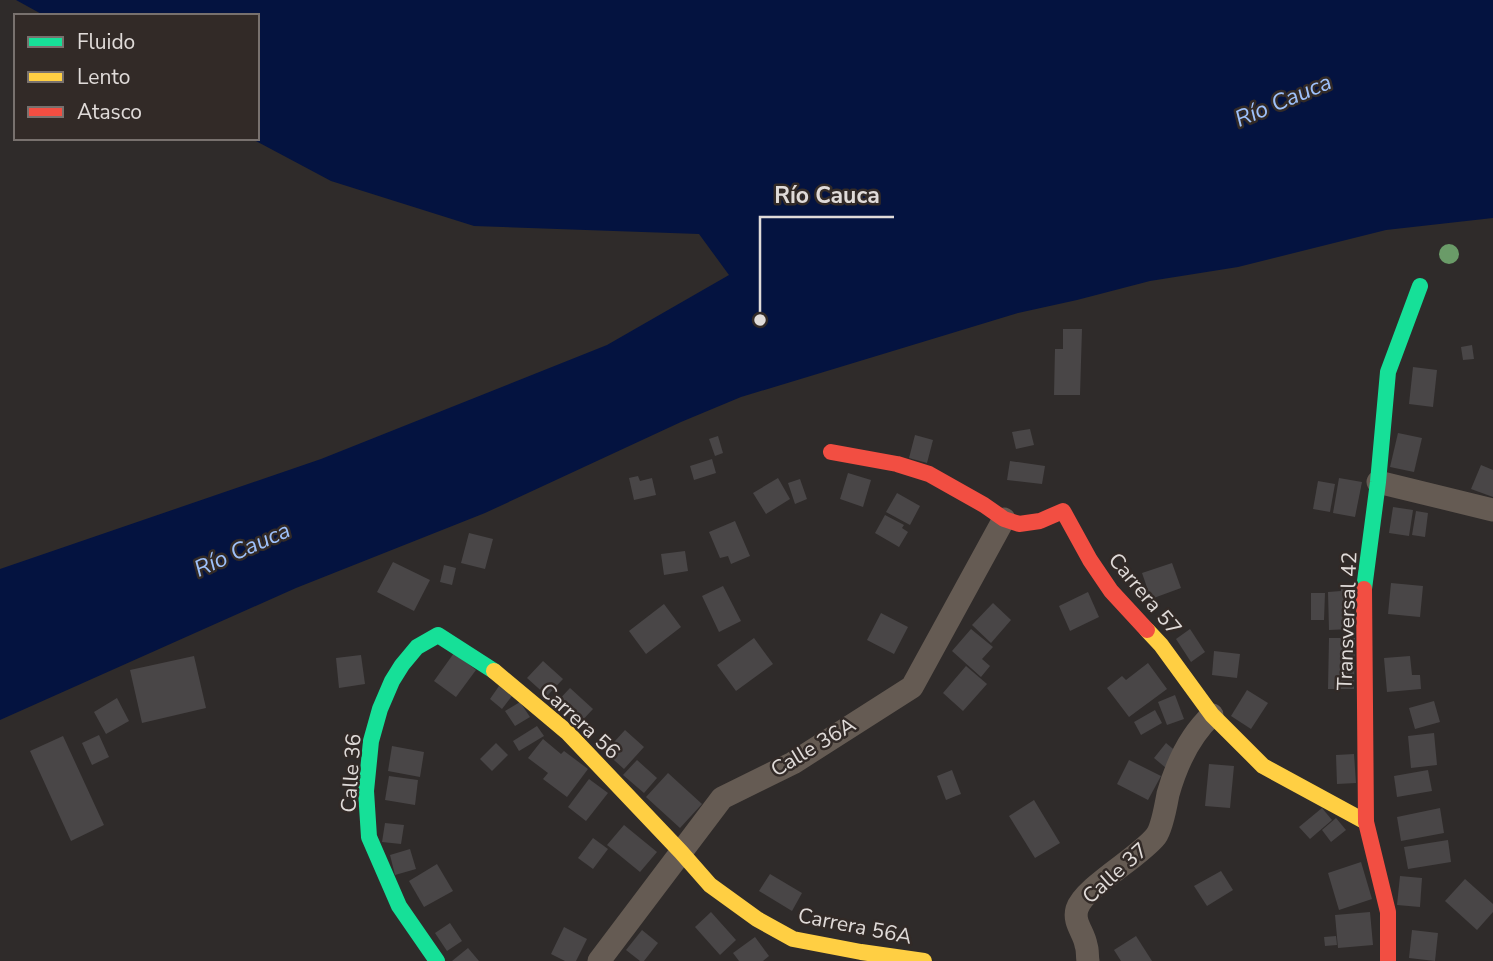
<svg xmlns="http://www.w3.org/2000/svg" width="1493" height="961" font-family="'Nunito Sans',sans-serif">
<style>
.water{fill:#041340}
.building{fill:#494647}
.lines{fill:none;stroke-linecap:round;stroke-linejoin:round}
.street{stroke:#655b53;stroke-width:23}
.fast{stroke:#16e098;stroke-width:16}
.slow{stroke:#ffcf43;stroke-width:16}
.jam{stroke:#f24e42;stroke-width:16}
.tree{fill:#6a9b68}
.labels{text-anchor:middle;stroke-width:5;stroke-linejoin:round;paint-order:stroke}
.street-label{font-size:21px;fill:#e0dbd9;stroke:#322a27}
.water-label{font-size:23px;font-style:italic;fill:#9ec1fb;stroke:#322a27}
.leader{fill:none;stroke:#e0dbd9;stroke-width:2.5}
.callout-dot{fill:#e0dbd9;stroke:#322a27;stroke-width:2.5}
.callout-label{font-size:23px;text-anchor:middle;font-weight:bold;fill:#e0dbd9;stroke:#322a27;stroke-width:5;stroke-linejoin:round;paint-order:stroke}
</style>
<rect width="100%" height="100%" fill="#2f2b2a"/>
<!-- water -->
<polygon class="water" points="16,0 1493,0 1493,218 1386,230 1238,267 1150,281 1077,300 1018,313 741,397 681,422 485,513 296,588 0,720 0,569 321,459 607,345 729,275 699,234 474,226 331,181 250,138 257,138 257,16 45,16"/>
<!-- building -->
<g class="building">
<polygon points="1063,329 1082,329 1080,395 1054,395 1055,349 1063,349"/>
<polygon points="1472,345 1474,359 1463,360 1461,347"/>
<polygon points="1413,367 1437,370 1433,407 1409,404"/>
<polygon points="1030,429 1034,445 1016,449 1012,432"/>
<polygon points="1398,433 1422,438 1414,472 1390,467"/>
<polygon points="915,435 933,440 927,463 909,458"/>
<polygon points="718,436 723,453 715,456 709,439"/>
<polygon points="712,459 716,473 694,480 690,466"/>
<polygon points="1010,461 1045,466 1042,484 1007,480"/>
<polygon points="1481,465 1493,470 1493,497 1471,489"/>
<polygon points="848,473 871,480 863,507 840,499"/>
<polygon points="638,476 640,481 652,478 656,495 634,500 629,478"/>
<polygon points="778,478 790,499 766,514 753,493"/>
<polygon points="1339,478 1362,482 1355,517 1333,513"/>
<polygon points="800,479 807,499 795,504 788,483"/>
<polygon points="1318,481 1335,484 1330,512 1313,509"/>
<polygon points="897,493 920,506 910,525 886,512"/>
<polygon points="1393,507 1413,510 1409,536 1389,533"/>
<polygon points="1416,511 1428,513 1425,537 1412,535"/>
<polygon points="885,515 904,525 902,528 908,532 899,547 875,533"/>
<polygon points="735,521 750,556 731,564 728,556 720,558 709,532"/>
<polygon points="469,533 493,539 485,569 461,563"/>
<polygon points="685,551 688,571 664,575 661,554"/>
<polygon points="393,562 430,580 414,611 377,592"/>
<polygon points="1172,563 1181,588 1151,599 1142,573"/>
<polygon points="444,565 456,568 452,585 440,582"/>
<polygon points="1391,583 1423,586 1420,617 1388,614"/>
<polygon points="1341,585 1350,585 1351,629 1329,630 1328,592 1341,591"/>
<polygon points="723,586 741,621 719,632 702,596"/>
<polygon points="1088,592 1099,617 1070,631 1059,606"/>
<polygon points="1311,593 1325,593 1324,620 1311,620"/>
<polygon points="993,603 1011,620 991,643 972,625"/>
<polygon points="664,604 681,627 646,654 629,631"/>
<polygon points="881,613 908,627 894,654 867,640"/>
<polygon points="971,629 993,647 982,659 990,666 981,677 952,651"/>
<polygon points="1190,629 1205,652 1191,662 1176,639"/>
<polygon points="754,638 773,664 736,691 717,665"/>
<polygon points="1329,638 1355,638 1354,689 1328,689"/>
<polygon points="1214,651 1240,654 1237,678 1212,675"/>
<polygon points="454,653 476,670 456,697 434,681"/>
<polygon points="361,655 365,684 339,688 336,658"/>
<polygon points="194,656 206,708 142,723 130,670"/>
<polygon points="1410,656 1412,675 1420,675 1421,689 1387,692 1384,658"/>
<polygon points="543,661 563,679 547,696 527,678"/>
<polygon points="1148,663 1167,689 1129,717 1107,688 1122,676 1126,680"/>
<polygon points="966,666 987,684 963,711 943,693"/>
<polygon points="499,686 512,696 502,709 490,699"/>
<polygon points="570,688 593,709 579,724 556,703"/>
<polygon points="1247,690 1268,703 1251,729 1231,716"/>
<polygon points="1175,695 1184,719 1167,725 1158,702"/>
<polygon points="117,698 129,721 106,734 94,712"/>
<polygon points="1434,701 1440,722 1415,729 1409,708"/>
<polygon points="520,702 530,717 515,726 505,711"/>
<polygon points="1155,710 1162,723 1141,735 1134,722"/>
<polygon points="537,726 544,736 519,751 513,741"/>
<polygon points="625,730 644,747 624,769 605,752"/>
<polygon points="1434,733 1437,765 1411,768 1408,736"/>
<polygon points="99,735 109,757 92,765 82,743"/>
<polygon points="63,736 104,825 71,841 30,751"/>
<polygon points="543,739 561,754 564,751 588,769 567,797 543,779 548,773 528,758"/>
<polygon points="496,743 508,755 492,771 480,759"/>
<polygon points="1166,743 1178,753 1166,768 1154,758"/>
<polygon points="392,746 424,752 420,777 388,771"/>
<polygon points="1354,754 1356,783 1337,784 1336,755"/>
<polygon points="637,760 657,778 644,793 623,775"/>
<polygon points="1129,760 1161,776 1148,800 1117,784"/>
<polygon points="1209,764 1234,766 1230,808 1205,806"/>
<polygon points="952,770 961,794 946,800 937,776"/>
<polygon points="1428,770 1432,791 1397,797 1394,776"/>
<polygon points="668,773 702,804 680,828 646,797"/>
<polygon points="389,776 418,780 415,805 385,800"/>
<polygon points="589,779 608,793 586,821 568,807"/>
<polygon points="1034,800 1060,843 1035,858 1009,816"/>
<polygon points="1322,808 1332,820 1310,839 1299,827"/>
<polygon points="1440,808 1444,833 1401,841 1397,817"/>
<polygon points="1336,818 1346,830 1331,842 1322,830"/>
<polygon points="385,823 404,825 401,844 382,842"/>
<polygon points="624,825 657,852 640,872 607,845"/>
<polygon points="593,838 608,849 593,869 578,858"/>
<polygon points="1448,840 1451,862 1408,869 1404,847"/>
<polygon points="410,849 416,869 395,875 390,855"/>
<polygon points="1361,862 1372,899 1339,910 1328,873"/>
<polygon points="437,864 453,891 424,907 409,881"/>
<polygon points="1221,871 1233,890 1207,906 1194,886"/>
<polygon points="770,874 802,893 792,911 759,891"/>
<polygon points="1400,876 1422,878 1420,907 1397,905"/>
<polygon points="1465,879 1493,904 1493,912 1477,930 1445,901"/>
<polygon points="711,912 736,940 720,955 695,927"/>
<polygon points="1370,912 1373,945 1338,948 1335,915"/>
<polygon points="450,923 462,941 447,951 435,933"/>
<polygon points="564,927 587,939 576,961 565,961 551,954"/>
<polygon points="642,930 658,943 644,961 640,961 626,950"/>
<polygon points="1412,930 1438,933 1435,961 1409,958"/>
<polygon points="1136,936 1152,961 1121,961 1114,950"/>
<polygon points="1336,936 1337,945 1325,946 1324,937"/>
<polygon points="755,937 769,956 763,961 739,961 733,953"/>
<polygon points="468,948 479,961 452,961"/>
</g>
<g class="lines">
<!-- street -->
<g class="street">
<polyline points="1378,482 1493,510"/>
<polyline points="599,961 722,798 793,763 912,687 1004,519"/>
<path d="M1088 961C1087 956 1088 950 1086 945 1084 932 1073 923 1077 909 1084 887 1140 857 1156 836 1162 828 1166 805 1168 794 1176 766 1190 735 1212 715"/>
</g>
<!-- fast -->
<g class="fast">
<polyline points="1364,589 1378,482 1388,372 1420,286"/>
<polyline points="437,961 399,906 369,837 366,791 371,741 380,709 392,681 402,665 417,647 438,635 494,671"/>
</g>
<!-- slow -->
<g class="slow">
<polyline points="1147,630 1161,645 1212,715 1263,766 1366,822"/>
<polyline points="494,671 567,732 681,852 710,885 757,919 793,939 861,952 924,961"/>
</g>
<!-- jam -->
<g class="jam">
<polyline points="831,452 897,464 929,474 984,505 1004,519 1019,524 1040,521 1063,511 1090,560 1111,591 1147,630"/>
<polyline points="1364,589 1366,822 1388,912 1388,961"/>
</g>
</g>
<!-- trees -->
<circle class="tree" cx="1449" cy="254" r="10"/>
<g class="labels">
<!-- street labels -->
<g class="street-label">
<text transform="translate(1145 594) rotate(50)" y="7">Carrera 57</text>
<text transform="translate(1347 621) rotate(-88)" y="7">Transversal 42</text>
<text transform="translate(580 721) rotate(43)" y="7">Carrera 56</text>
<text transform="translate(813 747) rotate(-31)" y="7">Calle 36A</text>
<text transform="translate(351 773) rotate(-86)" y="7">Calle 36</text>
<text transform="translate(1115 873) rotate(-42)" y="7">Calle 37</text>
<text transform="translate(855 926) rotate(11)" y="7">Carrera 56A</text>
</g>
<!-- water labels -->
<g class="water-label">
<text transform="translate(1283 100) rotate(-23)" y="8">Río Cauca</text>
<text transform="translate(242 549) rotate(-24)" y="8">Río Cauca</text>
</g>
</g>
<!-- callouts -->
<path class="leader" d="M760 320L760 217H894"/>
<circle class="callout-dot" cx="760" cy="320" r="7"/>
<g class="callout-label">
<text x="827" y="203">Río Cauca</text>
</g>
<!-- legend -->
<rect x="14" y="14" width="245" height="126" fill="#322a27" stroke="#78716e" stroke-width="2"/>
<rect x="28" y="37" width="35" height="10" fill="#16e098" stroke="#78716e" stroke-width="2"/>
<text x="77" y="49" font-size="21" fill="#e0dbd9">Fluido</text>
<rect x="28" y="72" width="35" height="10" fill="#ffcf43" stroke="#78716e" stroke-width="2"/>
<text x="77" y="84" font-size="21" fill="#e0dbd9">Lento</text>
<rect x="28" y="107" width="35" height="10" fill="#f24e42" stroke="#78716e" stroke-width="2"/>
<text x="77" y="119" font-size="21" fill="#e0dbd9">Atasco</text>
</svg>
